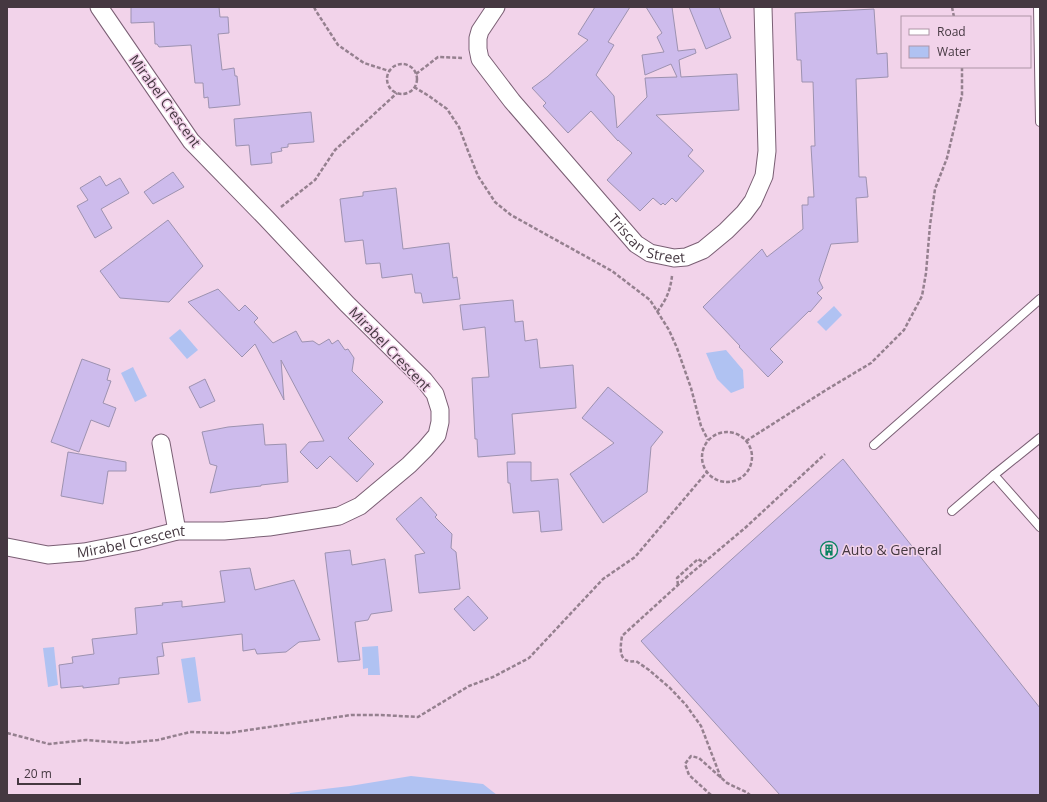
<svg xmlns="http://www.w3.org/2000/svg" width="1047" height="802" font-family="'Open Sans',sans-serif">
<style>
.water{fill:#b0c2f2}
.building{fill:#cdbbec;stroke:#9d92b0}
.lines{fill:none;stroke-linecap:round;stroke-linejoin:round}
.lane-casing{stroke:#7a5f74;stroke-width:10}
.street-casing{stroke:#7a5f74;stroke-width:19}
.path{stroke:#95808f;stroke-width:2.5;stroke-dasharray:4 2;stroke-linecap:butt}
.lane{stroke:#fff;stroke-width:8}
.street{stroke:#fff;stroke-width:17}
.labels{text-anchor:middle;stroke-width:3;stroke-linejoin:round;paint-order:stroke}
.street-label{font-size:14px;fill:#453841;stroke:#f2d3ea}
.poi-label{font-size:14px;fill:#453841;stroke:#f2d3ea;text-anchor:start}
</style>
<rect width="100%" height="100%" fill="#f2d3ea"/>
<!-- water -->
<g class="water">
<polygon points="834,306 842,315 826,331 817,322"/>
<polygon points="180,329 198,350 187,359 169,338"/>
<polygon points="726,350 743,370 744,388 731,393 717,379 706,353"/>
<polygon points="133,367 147,396 135,402 121,373"/>
<polygon points="378,646 380,675 368,675 368,668 363,669 362,647"/>
<polygon points="54,647 58,685 48,687 43,648"/>
<polygon points="195,657 201,701 188,703 181,659"/>
<polygon points="411,776 483,784 497,795 289,795 290,793 350,786"/>
</g>
<!-- building -->
<g class="building">
<polygon points="131,7 219,7 220,17 228,17 229,33 218,34 222,70 234,68 235,76 237,76 240,105 209,108 208,97 204,98 203,83 195,83 191,45 159,47 157,44 155,44 154,22 131,23"/>
<polygon points="595,7 630,7 608,42 614,45 596,75 614,96 617,128 647,97 645,78 677,77 671,64 645,75 642,55 664,52 657,37 662,33 646,7 672,7 678,51 695,49 696,53 679,60 681,77 737,74 739,110 656,115 693,150 688,156 704,171 676,202 672,198 665,205 663,203 661,205 653,198 640,211 607,180 632,153 618,140 618,141 591,111 568,133 543,106 546,103 532,88 547,77 588,40 578,34"/>
<polygon points="689,7 719,7 731,38 706,49"/>
<polygon points="874,9 877,54 887,53 888,77 856,79 859,177 866,177 868,197 856,198 858,242 831,244 819,280 823,288 817,293 822,298 810,312 809,311 770,349 783,362 768,377 739,347 740,346 703,307 762,249 767,257 803,229 802,205 808,205 808,197 814,197 811,146 815,146 813,82 802,82 801,60 797,60 795,13"/>
<polygon points="311,112 314,142 288,144 288,147 281,148 282,151 271,153 272,163 251,165 249,145 236,146 234,119"/>
<polygon points="173,172 184,187 153,204 144,192"/>
<polygon points="100,176 106,186 120,178 129,193 101,209 112,228 95,238 77,206 88,200 80,188"/>
<polygon points="396,188 403,249 449,243 453,278 457,277 460,299 423,303 421,293 415,293 412,274 382,278 380,263 366,264 363,240 345,242 340,199 363,196 363,192"/>
<polygon points="168,220 203,266 169,302 120,298 100,271"/>
<polygon points="218,289 239,311 245,305 258,318 254,322 273,343 296,331 302,342 313,341 319,345 329,339 332,344 338,340 345,350 348,349 354,358 352,371 383,402 348,438 374,464 357,482 330,456 317,469 300,452 309,442 324,441 281,360 284,400 255,344 242,357 188,302"/>
<polygon points="513,300 515,322 523,321 525,341 537,339 540,368 573,365 576,408 512,414 515,454 478,457 477,439 475,439 472,378 489,377 485,327 463,330 460,305"/>
<polygon points="82,359 110,369 107,380 111,381 103,403 116,408 109,427 91,420 79,452 51,442"/>
<polygon points="205,379 215,401 200,408 189,387"/>
<polygon points="608,387 663,432 651,447 647,492 603,523 570,474 614,443 582,418"/>
<polygon points="263,424 265,445 286,444 288,482 261,485 261,486 233,489 210,493 217,466 210,464 202,432 228,427"/>
<polygon points="68,452 126,462 126,471 108,471 103,504 61,496"/>
<polygon points="843,459 1040,708 1040,795 780,795 641,641"/>
<polygon points="507,462 531,462 531,481 558,479 562,530 541,532 539,511 513,513 510,483 508,483"/>
<polygon points="421,497 437,515 435,517 452,534 451,548 456,552 460,589 419,593 415,555 425,553 396,519"/>
<polygon points="350,550 352,565 385,559 392,611 371,614 368,620 355,622 360,660 338,662 325,553"/>
<polygon points="250,568 255,590 294,580 320,640 299,642 286,652 257,654 255,649 243,651 242,634 162,643 164,656 157,657 159,674 119,678 119,684 83,688 83,686 61,688 59,665 73,663 72,657 94,654 92,639 137,634 135,608 163,605 162,603 182,601 182,607 225,602 220,571"/>
<polygon points="468,596 488,618 474,631 454,609"/>
</g>
<g class="lines">
<!-- lane casing -->
<g class="lane-casing">
<g id="lane">
<polyline points="1038,7 1040,122"/>
<polyline points="874,445 1040,299"/>
<polyline points="994,475 1040,527"/>
<polyline points="952,511 994,475 1040,438"/>
</g>
</g>
<!-- street casing -->
<g class="street-casing">
<g id="street">
<path id="s1" d="M496 7 480 31 478 38V49L480 59 512 101 636 244 650 253 674 258 686 257 703 250 726 231 744 213 753 201 764 176 767 151 763 7"/>
<polyline points="161,443 177,531"/>
<path id="s2" d="M7 547 48 555 84 552 135 542 177 531H224L269 527 339 516 360 506 409 465 425 449 437 435 440 422V410L435 394 424 380 347 304 266 218 191 141 99 7"/>
</g>
</g>
<!-- path -->
<g class="path">
<polyline points="314,7 316,11 338,45 364,63 389,71"/>
<polyline points="952,7 954,17"/>
<circle cx="402" cy="79" r="15"/>
<polyline points="416,74 438,57 462,58"/>
<polyline points="414,87 429,96 447,109 459,127 468,151 478,176 495,202 511,215 612,271 650,300 669,330 677,348 691,388 701,426 708,440"/>
<polyline points="281,207 315,180 335,150 397,93"/>
<path d="M657 312C666 300 670 292 672 276"/>
<circle cx="727" cy="457" r="25"/>
<polyline points="746,441 826,390 871,363 904,330 922,296 926,273 930,225 935,189 947,158 962,95 962,67"/>
<polyline points="678,585 677,578 698,559 704,563"/>
<polyline points="7,733 49,744 86,740 126,743 158,740 190,732 228,733 351,715 381,715 418,717 469,686 493,677 529,658 603,579 635,557 707,472"/>
<path d="M721 778 701 726 686 705 670 688 649 670 636 661C618 664 620 649 622 636L689 575 745 528 825 454"/>
<polyline points="711,795 689,775 685,764 691,756 699,758 727,783 746,792 750,795"/>
</g>
<!-- lane -->
<use href="#lane" class="lane"/>
<!-- street -->
<use href="#street" class="street"/>
</g>
<!-- icons -->
<defs>
<g id="building-ring" transform="scale(0.9)"><circle r="9.5" fill="#f2d3ea" stroke="#0c8363" stroke-width="1.5"/><path d="M-4-6H4V6H1V3H-1V6H-4ZM-2.5-4.3h1.7v1.8h-1.7ZM.8-4.3h1.7v1.8H.8ZM-2.5-1h1.7V.8h-1.7ZM.8-1h1.7V.8H.8Z" fill="#0c8363"/></g>
</defs>
<g fill-rule="evenodd">
<use href="#building-ring" x="829" y="550"/>
</g>
<g class="labels">
<!-- street labels -->
<g class="street-label">
<text transform="translate(165 101) rotate(54)" y="5">Mirabel Crescent</text>
<text dy="5" stroke="none"><textPath href="#s1" startOffset="307">Triscan Street</textPath></text>
<text transform="translate(390 349) rotate(46)" y="5">Mirabel Crescent</text>
<text dy="5" stroke="none"><textPath href="#s2" startOffset="126">Mirabel Crescent</textPath></text>
</g>
<!-- poi labels -->
<g class="poi-label">
<text x="842" y="555">Auto &amp; General</text>
</g>
</g>
<!-- border -->
<rect width="1047" height="802" fill="none" stroke="#453841" stroke-width="16"/>
<!-- legend -->
<rect x="901" y="16" width="130" height="52" fill="#f2d3ea" stroke="#ad95a6"/>
<rect x="909" y="29" width="20" height="6" fill="#ffffff" stroke="#ad95a6"/>
<text x="937" y="36" font-size="12" fill="#453841">Road</text>
<rect x="909" y="46" width="20" height="12" fill="#b0c2f2" stroke="#ad95a6"/>
<text x="937" y="56" font-size="12" fill="#453841">Water</text>
<!-- scale -->
<path d="M18 778v6h62v-6" fill="none" stroke="#453841" stroke-width="2"/>
<text x="24" y="778" font-size="12" fill="#453841" stroke="#f2d3ea" stroke-width="3" paint-order="stroke">20 m</text>
</svg>
